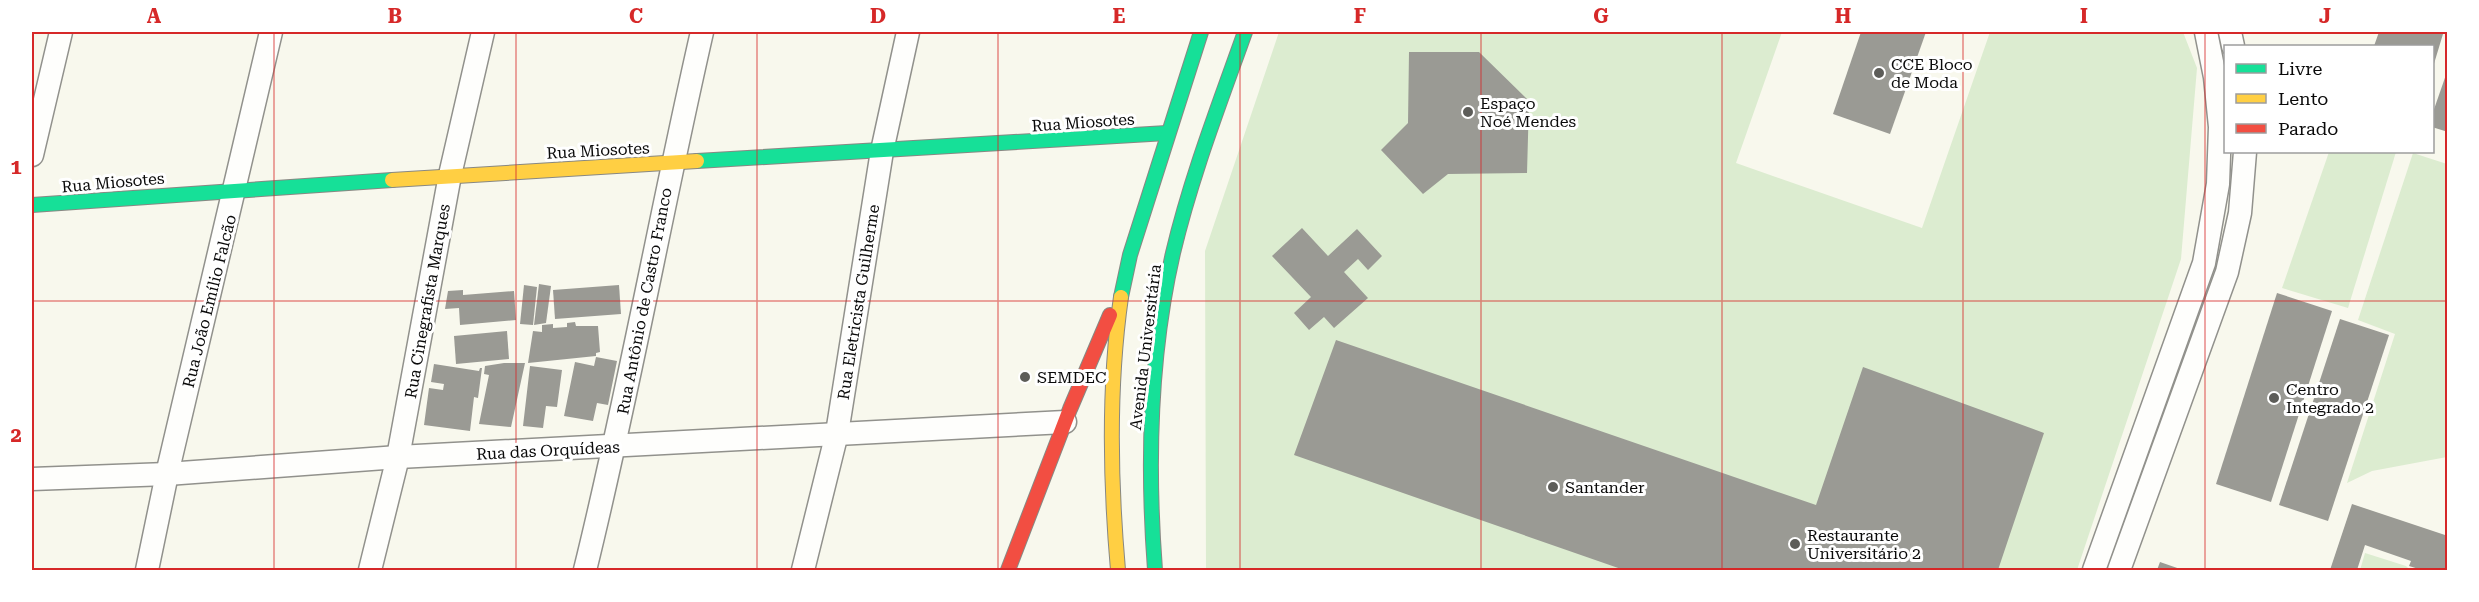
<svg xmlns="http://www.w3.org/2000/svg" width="2479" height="602" font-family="'Roboto Serif',serif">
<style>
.green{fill:#dcecd0}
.building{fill:#9a9a94}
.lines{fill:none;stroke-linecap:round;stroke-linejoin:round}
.street-casing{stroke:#91918c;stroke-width:25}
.fast-casing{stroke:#888883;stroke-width:16}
.slow-casing{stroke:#888883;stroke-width:16}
.jam-casing{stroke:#888883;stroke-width:16}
.street{stroke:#fefefc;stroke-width:22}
.fast{stroke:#16e098;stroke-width:14}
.slow{stroke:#ffcf43;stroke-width:14}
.jam{stroke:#f24e42;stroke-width:14}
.grid{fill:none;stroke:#d62828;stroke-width:1.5;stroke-opacity:0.55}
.poi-dot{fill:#5d5d59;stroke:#fff;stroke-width:2}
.labels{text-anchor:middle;stroke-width:6;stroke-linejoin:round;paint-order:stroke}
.poi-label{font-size:16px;fill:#0a0a0a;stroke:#fff;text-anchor:start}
.street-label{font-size:16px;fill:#0a0a0a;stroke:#fff}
.neatline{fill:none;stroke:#d62828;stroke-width:2}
.grid-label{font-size:20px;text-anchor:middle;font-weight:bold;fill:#d62828}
</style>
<rect width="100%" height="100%" fill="#f8f8ed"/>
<!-- green -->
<g class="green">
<polygon points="1279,32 1782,32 1736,163 1922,228 1990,32 2183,32 2197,68 2181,259 2077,570 1206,570 1205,251"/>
<polygon points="2329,152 2396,152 2348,308 2282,288"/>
<polygon points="2413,153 2447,164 2447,457 2372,471 2347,483 2395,334 2358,320"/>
<polygon points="2365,553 2406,566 2410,570 2360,570"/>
</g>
<!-- building -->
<g class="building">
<polygon points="1861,32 1926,32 1890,134 1833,114"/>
<polygon points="2379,32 2435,32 2443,34 2433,67 2432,46 2374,46"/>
<polygon points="1409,52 1479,52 1529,101 1527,173 1448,174 1423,194 1381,150 1408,123"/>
<polygon points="2448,69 2448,132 2432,127 2432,115"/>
<polygon points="1302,228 1328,256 1357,229 1382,256 1368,270 1358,259 1344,272 1368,298 1334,328 1324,317 1309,330 1294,313 1311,297 1272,256"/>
<polygon points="539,284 551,286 546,323 534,325"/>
<polygon points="524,285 537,287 533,325 520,324"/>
<polygon points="619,285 621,314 555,319 553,290"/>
<polygon points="463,290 463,295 514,291 516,320 460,325 459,308 445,309 448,291"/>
<polygon points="2277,293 2332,311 2271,502 2216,484"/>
<polygon points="2340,319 2389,335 2328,521 2279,505"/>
<polygon points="575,322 576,326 598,326 600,352 596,353 596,356 528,363 533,331 542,332 542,325 553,324 553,328 567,327 567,323"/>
<polygon points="507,331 509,359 456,364 454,336"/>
<polygon points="1336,340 1816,505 1863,367 2044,433 1998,570 1624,570 1294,455"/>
<polygon points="596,357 617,361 608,405 597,403 593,421 564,416 575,362 594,366"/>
<polygon points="504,363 525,363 511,427 479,424 489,375 484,374 485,366"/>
<polygon points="434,364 479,371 480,368 482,368 478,398 474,397 470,431 424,425 429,388 443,390 444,384 431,382"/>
<polygon points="530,366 562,370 557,407 546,406 543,428 523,426"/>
<polygon points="2352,504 2448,536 2448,570 2422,570 2409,566 2411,561 2365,545 2357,570 2330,570"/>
<polygon points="2160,562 2183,570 2157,570"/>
</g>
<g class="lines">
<!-- street casing -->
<g class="street-casing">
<g id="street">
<polyline points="2230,32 2233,46"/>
<polyline points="32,155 61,32"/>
<polyline points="32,479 167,474 398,457 1065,422"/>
<polyline points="147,570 167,474 271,32"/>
<polyline points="370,570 398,457 450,175 483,32"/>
<path d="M585 570C629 392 661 211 702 32"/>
<polyline points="803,570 837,433 882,151 908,32"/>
<polyline points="2094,570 2204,263 2218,184 2220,127 2215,77 2206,32"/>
<polyline points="2119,570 2227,272 2240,213 2245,152"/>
</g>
</g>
<!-- fast casing -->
<g class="fast-casing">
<g id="fast">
<polyline points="697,161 1167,133"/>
<polyline points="32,205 392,180"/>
<polyline points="1121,297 1130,255 1201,32"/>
<path d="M1155 570C1147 464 1149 357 1173 253 1191 177 1219 105 1245 32"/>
</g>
</g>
<!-- slow casing -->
<g class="slow-casing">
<g id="slow">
<polyline points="392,180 697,161"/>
<path d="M1118 570C1110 479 1108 388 1121 297"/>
</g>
</g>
<!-- jam casing -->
<g class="jam-casing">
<polyline id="jam" points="1008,570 1070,409 1110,315"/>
</g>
<!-- street -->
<use href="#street" class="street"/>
<!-- fast -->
<use href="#fast" class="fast"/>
<!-- slow -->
<use href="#slow" class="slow"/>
<!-- jam -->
<use href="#jam" class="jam"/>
</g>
<!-- grid -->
<path class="grid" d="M274 32V570M516 32V570M757 32V570M998 32V570M1240 32V570M1481 32V570M1722 32V570M1963 32V570M2205 32V570M32 301H2448"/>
<!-- markers -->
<g class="poi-dot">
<circle cx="1879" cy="73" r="6"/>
<circle cx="1468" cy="112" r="6"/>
<circle cx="1025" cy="377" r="6"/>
<circle cx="2274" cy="398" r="6"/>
<circle cx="1553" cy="487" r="6"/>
<circle cx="1795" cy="544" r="6"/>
</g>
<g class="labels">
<!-- poi labels -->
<g class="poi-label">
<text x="1891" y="70">CCE Bloco<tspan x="1891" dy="18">de Moda</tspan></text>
<text x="1480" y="109">Espaço<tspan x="1480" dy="18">Noé Mendes</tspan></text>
<text x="1037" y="383">SEMDEC</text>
<text x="2286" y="395">Centro<tspan x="2286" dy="18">Integrado 2</tspan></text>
<text x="1565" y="493">Santander</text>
<text x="1807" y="541">Restaurante<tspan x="1807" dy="18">Universitário 2</tspan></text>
</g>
<!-- street labels -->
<g class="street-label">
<text transform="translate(1083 122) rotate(-4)" y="6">Rua Miosotes</text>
<text transform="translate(598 150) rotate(-3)" y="6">Rua Miosotes</text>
<text transform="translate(113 182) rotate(-5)" y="6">Rua Miosotes</text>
<text transform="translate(209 301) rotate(-76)" y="6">Rua João Emílio Falcão</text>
<text transform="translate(427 301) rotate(-80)" y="6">Rua Cinegrafista Marques</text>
<text transform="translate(644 301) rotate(-79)" y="6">Rua Antônio de Castro Franco</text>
<text transform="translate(858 302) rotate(-81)" y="6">Rua Eletricista Guilherme</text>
<text transform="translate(1145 347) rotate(-83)" y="6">Avenida Universitária</text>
<text transform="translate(548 450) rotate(-3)" y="6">Rua das Orquídeas</text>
</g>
</g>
<!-- border -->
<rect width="2479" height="602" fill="none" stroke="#ffffff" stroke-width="66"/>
<!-- legend -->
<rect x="2224" y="45" width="210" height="108" fill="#ffffff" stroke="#9d9d9d" stroke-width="1.5"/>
<rect x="2236" y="64" width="30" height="9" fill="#16e098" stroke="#9d9d9d" stroke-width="1.5"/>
<text x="2278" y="75" font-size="18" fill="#0a0a0a">Livre</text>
<rect x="2236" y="94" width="30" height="9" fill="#ffcf43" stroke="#9d9d9d" stroke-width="1.5"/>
<text x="2278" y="105" font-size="18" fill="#0a0a0a">Lento</text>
<rect x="2236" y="124" width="30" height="9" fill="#f24e42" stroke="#9d9d9d" stroke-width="1.5"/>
<text x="2278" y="135" font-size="18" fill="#0a0a0a">Parado</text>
<rect x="33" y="33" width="2413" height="536" class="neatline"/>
<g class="grid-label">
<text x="154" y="23">A</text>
<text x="395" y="23">B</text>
<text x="636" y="23">C</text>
<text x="878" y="23">D</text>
<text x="1119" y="23">E</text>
<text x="1360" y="23">F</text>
<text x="1601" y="23">G</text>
<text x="1843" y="23">H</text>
<text x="2084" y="23">I</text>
<text x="2325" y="23">J</text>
<text x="16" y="174">1</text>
<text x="16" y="442">2</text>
</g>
</svg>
